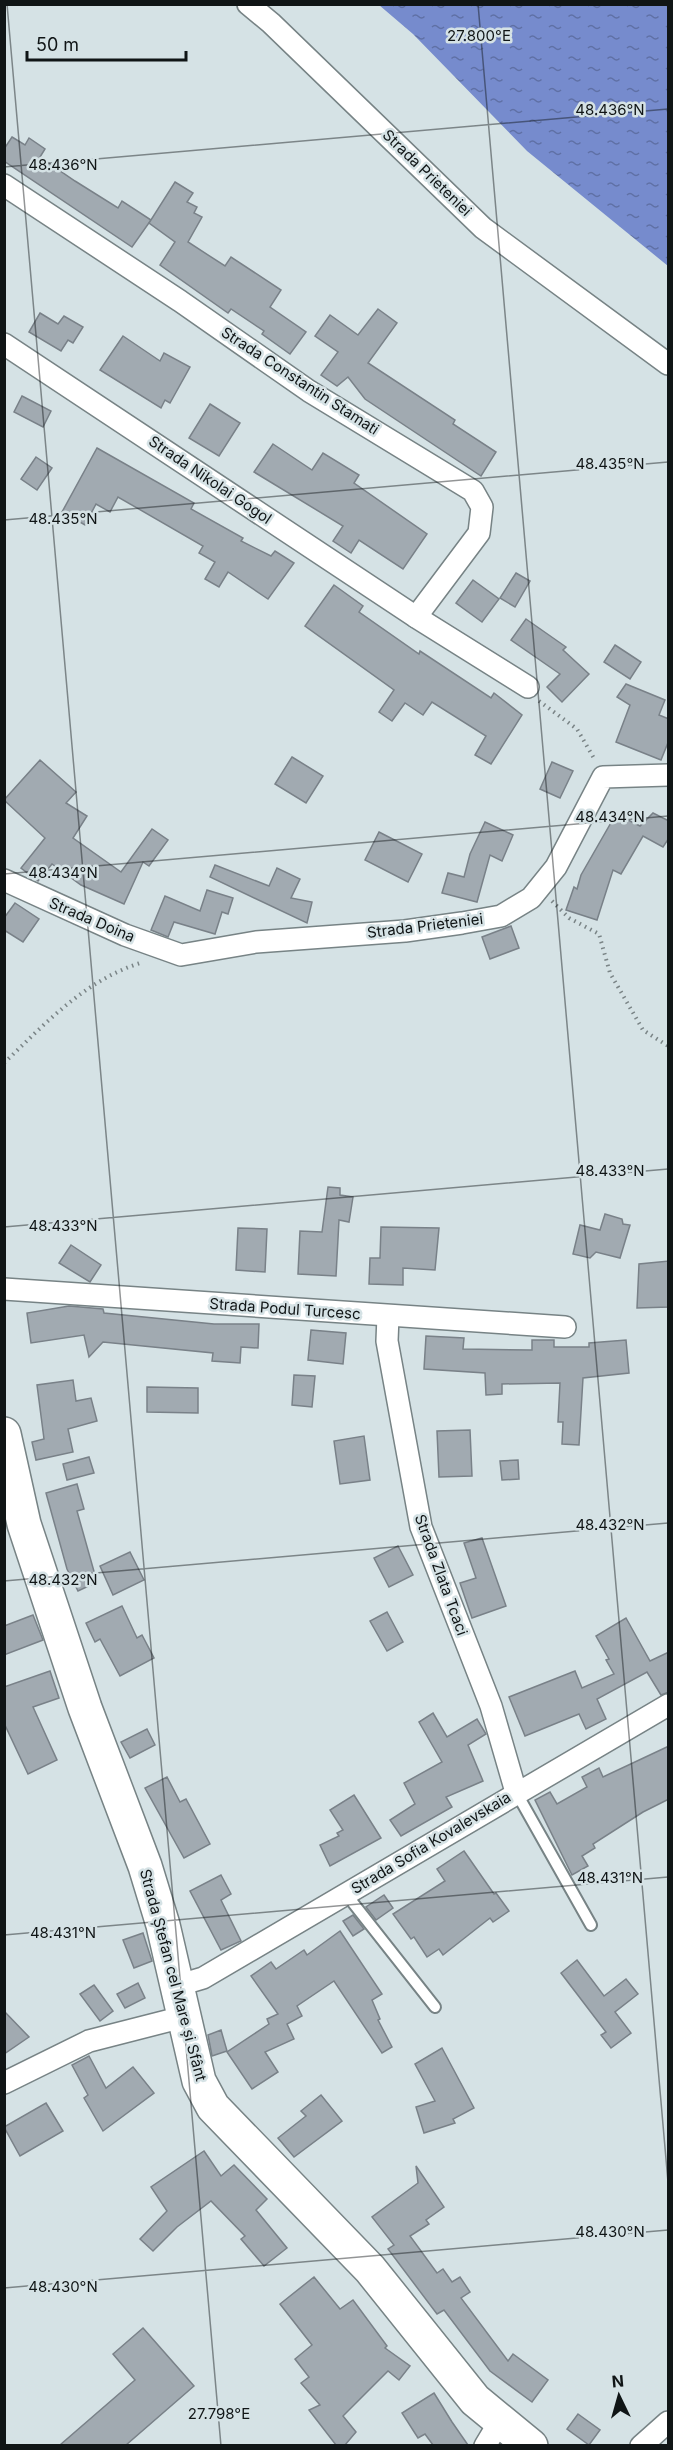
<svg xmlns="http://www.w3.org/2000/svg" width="673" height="2450" font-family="Inter,sans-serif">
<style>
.water{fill:url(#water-ripples)}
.building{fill:#a1aab1;stroke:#798188;stroke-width:1.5}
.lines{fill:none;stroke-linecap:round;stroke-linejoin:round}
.service-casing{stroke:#778385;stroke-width:14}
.minor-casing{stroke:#778385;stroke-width:24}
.primary-casing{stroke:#778385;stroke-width:36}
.path{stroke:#7a8486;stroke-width:4;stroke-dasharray:1.5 4.5;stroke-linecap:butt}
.service{stroke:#fff;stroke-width:10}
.minor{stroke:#fff;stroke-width:21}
.primary{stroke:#fff;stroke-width:33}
.ticks{fill:none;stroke:#101516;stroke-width:1.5;stroke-opacity:0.45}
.labels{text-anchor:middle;stroke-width:5;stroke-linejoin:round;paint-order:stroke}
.street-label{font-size:15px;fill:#101516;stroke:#d5e2e5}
.ticks-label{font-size:15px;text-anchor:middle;fill:#101516;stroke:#d5e2e5;stroke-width:5;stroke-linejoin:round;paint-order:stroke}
</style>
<defs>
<pattern id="water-ripples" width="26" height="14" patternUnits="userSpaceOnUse" patternTransform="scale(1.5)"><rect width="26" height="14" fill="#768bcd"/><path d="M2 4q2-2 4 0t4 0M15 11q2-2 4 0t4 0" fill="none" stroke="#5f70a5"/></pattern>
</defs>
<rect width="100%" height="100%" fill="#d5e2e5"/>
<!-- water -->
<polygon class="water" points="379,5 668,5 668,266 527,151 413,34"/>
<!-- building -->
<g class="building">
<polygon points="12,137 25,145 29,138 45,149 40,157 75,181 118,208 122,201 151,220 132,247 4,161 4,149"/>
<polygon points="175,182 193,193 187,202 197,207 194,213 202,217 188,242 225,266 231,257 281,290 270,307 306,332 290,354 262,334 264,331 231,309 228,313 160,265 175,242 149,223"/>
<polygon points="378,309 397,323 368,363 455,420 453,424 496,452 481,476 365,399 348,377 337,386 321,375 338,352 315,336 330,315 358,335"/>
<polygon points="40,313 58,324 64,316 83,327 73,343 68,340 61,351 29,332"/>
<polygon points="123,336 160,361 164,353 190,367 170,403 165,400 161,408 100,370"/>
<polygon points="22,396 51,411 43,427 14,412"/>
<polygon points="210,404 240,423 219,456 189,438"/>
<polygon points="273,444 312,470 323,453 359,475 354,483 427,534 403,569 359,540 351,553 333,541 343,526 254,472"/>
<polygon points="97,448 194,503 191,509 243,538 241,541 271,556 275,551 294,563 268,599 228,572 219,587 205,579 215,562 199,553 203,546 118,497 110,512 96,504 85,525 62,512"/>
<polygon points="36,457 52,468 37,490 21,479"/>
<polygon points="516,573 530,581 515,607 500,598"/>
<polygon points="473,580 499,599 482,622 456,603"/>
<polygon points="334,585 363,606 359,612 419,654 420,651 491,698 494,693 522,715 491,764 475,755 486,736 432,702 423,715 405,703 392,721 379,712 394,690 305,626"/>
<polygon points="526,619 566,647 563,650 589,674 562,702 547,687 560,674 511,640"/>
<polygon points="615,645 641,662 630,679 604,662"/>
<polygon points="626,684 665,700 659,715 669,719 669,740 661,760 616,742 630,705 617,697"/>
<polygon points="292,757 323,776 306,803 275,784"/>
<polygon points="40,760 76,792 66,803 87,816 73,838 121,872 152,829 168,840 149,866 143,862 124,904 81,885 52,864 38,881 21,868 45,838 4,800"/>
<polygon points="552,762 573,771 560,798 540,789"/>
<polygon points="653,813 669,821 669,838 663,847 643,836 621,874 613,870 597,920 566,910 574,887 577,889 581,875 616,814 640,826"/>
<polygon points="485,822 513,835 502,861 490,855 477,902 442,893 448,873 464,877 470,854"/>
<polygon points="379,832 422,854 408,882 365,860"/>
<polygon points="215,865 269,886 277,868 300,879 291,898 312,902 307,923 210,877"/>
<polygon points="207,890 233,898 228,914 222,912 215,934 174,922 168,937 151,930 165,896 200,911"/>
<polygon points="15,903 39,919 23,942 4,930 4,918"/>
<polygon points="511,926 519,948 490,959 482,937"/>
<polygon points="328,1187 340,1188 340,1195 353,1197 349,1222 339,1220 336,1276 298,1274 300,1231 322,1232"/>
<polygon points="605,1214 622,1219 623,1224 630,1225 620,1258 596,1252 590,1258 573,1254 580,1225 600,1230"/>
<polygon points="381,1227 439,1228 435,1270 403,1268 403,1285 369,1284 370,1258 380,1258"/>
<polygon points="238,1228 267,1229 265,1272 236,1270"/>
<polygon points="71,1245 101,1265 90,1282 59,1263"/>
<polygon points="669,1261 669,1307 637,1308 639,1264"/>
<polygon points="69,1306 103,1309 104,1313 214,1324 259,1324 258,1348 241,1347 240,1363 212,1361 213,1353 103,1342 89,1357 84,1335 31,1343 27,1313"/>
<polygon points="311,1330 346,1333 343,1364 308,1360"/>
<polygon points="426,1336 464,1338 463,1349 532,1350 532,1340 554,1340 554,1347 589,1347 589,1343 626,1340 629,1373 583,1378 579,1445 562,1444 563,1422 558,1422 560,1383 502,1384 502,1394 486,1395 485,1373 424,1369"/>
<polygon points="294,1375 315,1376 312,1407 292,1405"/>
<polygon points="73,1380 76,1401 91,1398 97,1421 68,1429 73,1452 36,1460 32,1442 44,1439 37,1385"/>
<polygon points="147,1387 198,1388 198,1413 147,1412"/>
<polygon points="470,1430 472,1476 439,1477 437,1431"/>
<polygon points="364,1436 370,1480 340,1484 334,1441"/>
<polygon points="89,1457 94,1473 67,1480 63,1464"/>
<polygon points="518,1460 519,1479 502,1480 500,1461"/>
<polygon points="77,1484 84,1509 77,1511 97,1582 78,1591 67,1569 46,1493"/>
<polygon points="482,1538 506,1606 472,1618 460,1583 476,1578 464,1543"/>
<polygon points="398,1546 413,1575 389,1587 374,1558"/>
<polygon points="130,1552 144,1580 113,1595 100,1566"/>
<polygon points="122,1606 137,1638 142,1635 154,1658 120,1676 100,1639 95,1642 86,1623"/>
<polygon points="387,1612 403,1642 387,1651 370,1621"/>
<polygon points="33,1615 43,1640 4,1655 4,1626"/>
<polygon points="626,1618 650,1661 669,1652 669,1692 661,1695 647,1672 597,1699 606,1719 586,1729 579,1714 525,1736 509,1697 575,1671 582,1688 614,1674 606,1660 609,1659 596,1636"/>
<polygon points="50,1671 59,1698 33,1707 57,1760 28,1774 4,1723 4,1687"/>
<polygon points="433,1713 447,1737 477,1719 486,1734 468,1745 483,1781 446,1797 452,1807 401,1836 390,1820 415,1804 404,1783 442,1762 419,1722"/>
<polygon points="147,1729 155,1745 130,1758 121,1742"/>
<polygon points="669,1746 669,1799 643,1812 593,1844 595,1848 582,1856 588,1866 572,1875 535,1800 550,1792 557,1804 587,1787 582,1777 599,1768 603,1777"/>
<polygon points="167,1777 180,1802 186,1799 210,1844 184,1858 145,1788"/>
<polygon points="354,1795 381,1838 330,1866 320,1845 339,1836 337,1833 343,1830 330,1810"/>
<polygon points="464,1851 494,1894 496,1893 509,1911 493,1922 490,1918 443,1955 439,1949 427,1957 414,1937 411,1939 393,1914 445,1881 437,1869"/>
<polygon points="221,1875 231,1894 221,1900 241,1941 221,1950 190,1891"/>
<polygon points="384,1895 393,1908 376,1920 366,1907"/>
<polygon points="353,1915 364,1929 353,1936 343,1921"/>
<polygon points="340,1931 382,1994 372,2000 380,2019 378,2020 392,2047 382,2053 334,1981 297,2006 302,2016 287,2024 294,2039 265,2052 278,2072 252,2089 227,2052 269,2024 267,2019 278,2014 251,1976 271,1962 276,1969 304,1950 307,1955"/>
<polygon points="143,1933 152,1961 134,1968 123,1940"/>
<polygon points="577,1960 604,1996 626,1979 638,1994 615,2012 631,2033 611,2048 601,2035 606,2032 561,1973"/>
<polygon points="138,1983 145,1998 125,2008 117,1994"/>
<polygon points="94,1985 113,2011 100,2021 80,1994"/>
<polygon points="4,2011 29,2037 4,2054"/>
<polygon points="221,2030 227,2051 212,2056 208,2035"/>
<polygon points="442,2048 474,2108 453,2119 455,2123 424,2133 416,2107 435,2101 415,2064"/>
<polygon points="89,2056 106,2088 133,2067 154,2093 103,2131 84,2098 88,2095 72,2065"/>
<polygon points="321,2095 342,2121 294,2157 278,2138 306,2116 301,2111"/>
<polygon points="46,2103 63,2131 20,2156 4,2127"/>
<polygon points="204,2151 221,2176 234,2165 267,2199 256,2210 287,2248 264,2266 241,2239 245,2236 211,2201 177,2227 153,2251 140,2239 167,2211 151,2187"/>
<polygon points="416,2166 444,2207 426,2220 429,2224 410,2236 437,2273 443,2269 452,2282 460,2277 470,2292 461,2298 508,2361 513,2354 548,2380 532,2402 490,2371 444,2310 437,2314 388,2249 394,2245 372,2217 418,2183"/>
<polygon points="314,2277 340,2309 353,2300 387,2346 385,2348 410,2366 399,2380 388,2371 343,2416 356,2432 345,2445 336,2445 309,2410 320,2405 301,2383 309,2377 295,2359 312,2345 280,2304"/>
<polygon points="143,2328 194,2386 126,2445 60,2445 135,2380 113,2354"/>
<polygon points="434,2393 452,2422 468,2445 433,2445 425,2434 418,2438 402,2413"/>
<polygon points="578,2414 600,2430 589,2445 567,2429"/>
</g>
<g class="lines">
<!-- service casing -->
<g class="service-casing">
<g id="service">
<polyline points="516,1792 591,1925"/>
<polyline points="346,1894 435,2007"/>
</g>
</g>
<!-- minor casing -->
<g class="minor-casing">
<g id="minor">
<polyline points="248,4 271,23 483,228 668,364"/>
<polyline points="4,185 180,301 309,391 473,491 482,507 479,533 416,617"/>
<polyline points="4,344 416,617 528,687"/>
<polyline points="4,880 125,935 181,955 256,942 405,931 462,923 501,916 531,898 556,867 603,777 668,775"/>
<polyline points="4,1289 565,1327"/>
<polyline points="388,1316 387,1341 421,1527 491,1706 516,1792"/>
<polyline points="176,1986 203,1978 668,1705"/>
<polyline points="4,2083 89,2041 183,2017"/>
<polyline points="485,2446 500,2421"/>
<polyline points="641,2446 668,2422"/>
</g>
</g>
<!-- primary casing -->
<g class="primary-casing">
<polyline id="primary" points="4,1434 24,1524 85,1708 145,1866 163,1925 199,2081 213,2107 370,2269 475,2400 531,2446"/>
</g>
<!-- path -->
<g class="path">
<polyline points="539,701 577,729 595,760"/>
<polyline points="552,901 569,918 599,934 610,973 643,1030 668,1046"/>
<path d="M4 1063C46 1023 84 981 140 963"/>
</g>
<!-- service -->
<use href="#service" class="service"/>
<!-- minor -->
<use href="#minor" class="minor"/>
<!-- primary -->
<use href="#primary" class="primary"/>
</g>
<!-- ticks -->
<path class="ticks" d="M7 4 221 2446M478 4 668 2182M4 167 668 109M4 520 668 462M4 874 668 816M4 1227 668 1169M4 1581 668 1523M4 1935 668 1877M4 2288 668 2230"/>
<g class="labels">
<!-- street labels -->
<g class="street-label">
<text transform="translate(427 173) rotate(44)" y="5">Strada Prieteniei</text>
<text transform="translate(300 381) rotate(33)" y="5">Strada Constantin Stamati</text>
<text transform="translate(210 480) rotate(34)" y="5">Strada Nikolai Gogol</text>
<text transform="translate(92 920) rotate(23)" y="5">Strada Doina</text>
<text transform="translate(425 926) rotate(-7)" y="5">Strada Prieteniei</text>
<text transform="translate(285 1309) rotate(4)" y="5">Strada Podul Turcesc</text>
<text transform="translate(441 1575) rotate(70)" y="5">Strada Zlata Tcaci</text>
<text transform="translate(431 1843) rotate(-31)" y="5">Strada Sofia Kovalevskaia</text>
<text transform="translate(173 1975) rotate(75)" y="5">Strada Ștefan cel Mare și Sfânt</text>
</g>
</g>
<g class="ticks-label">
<text x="479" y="41">27.800°E</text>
<text x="610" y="115">48.436°N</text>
<text x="63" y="170">48.436°N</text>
<text x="610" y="469">48.435°N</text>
<text x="63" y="524">48.435°N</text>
<text x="610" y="822">48.434°N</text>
<text x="63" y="878">48.434°N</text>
<text x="610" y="1176">48.433°N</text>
<text x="63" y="1231">48.433°N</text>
<text x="610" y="1530">48.432°N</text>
<text x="63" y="1585">48.432°N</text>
<text x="610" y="1883">48.431°N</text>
<text x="63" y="1938">48.431°N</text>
<text x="610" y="2237">48.430°N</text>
<text x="63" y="2292">48.430°N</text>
<text x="219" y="2419">27.798°E</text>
</g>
<!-- border -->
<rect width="673" height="2450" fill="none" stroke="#101516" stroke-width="12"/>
<!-- north arrow -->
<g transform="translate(619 2396) rotate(355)" stroke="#d5e2e5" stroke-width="4.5" paint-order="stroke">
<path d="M0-4.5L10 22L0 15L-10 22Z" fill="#101516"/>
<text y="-9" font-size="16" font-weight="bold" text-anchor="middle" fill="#101516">N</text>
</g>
<!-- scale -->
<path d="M27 51v9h159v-9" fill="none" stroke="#101516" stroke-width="3"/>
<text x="36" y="51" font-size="18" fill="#101516" stroke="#d5e2e5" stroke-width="4.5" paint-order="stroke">50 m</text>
</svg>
